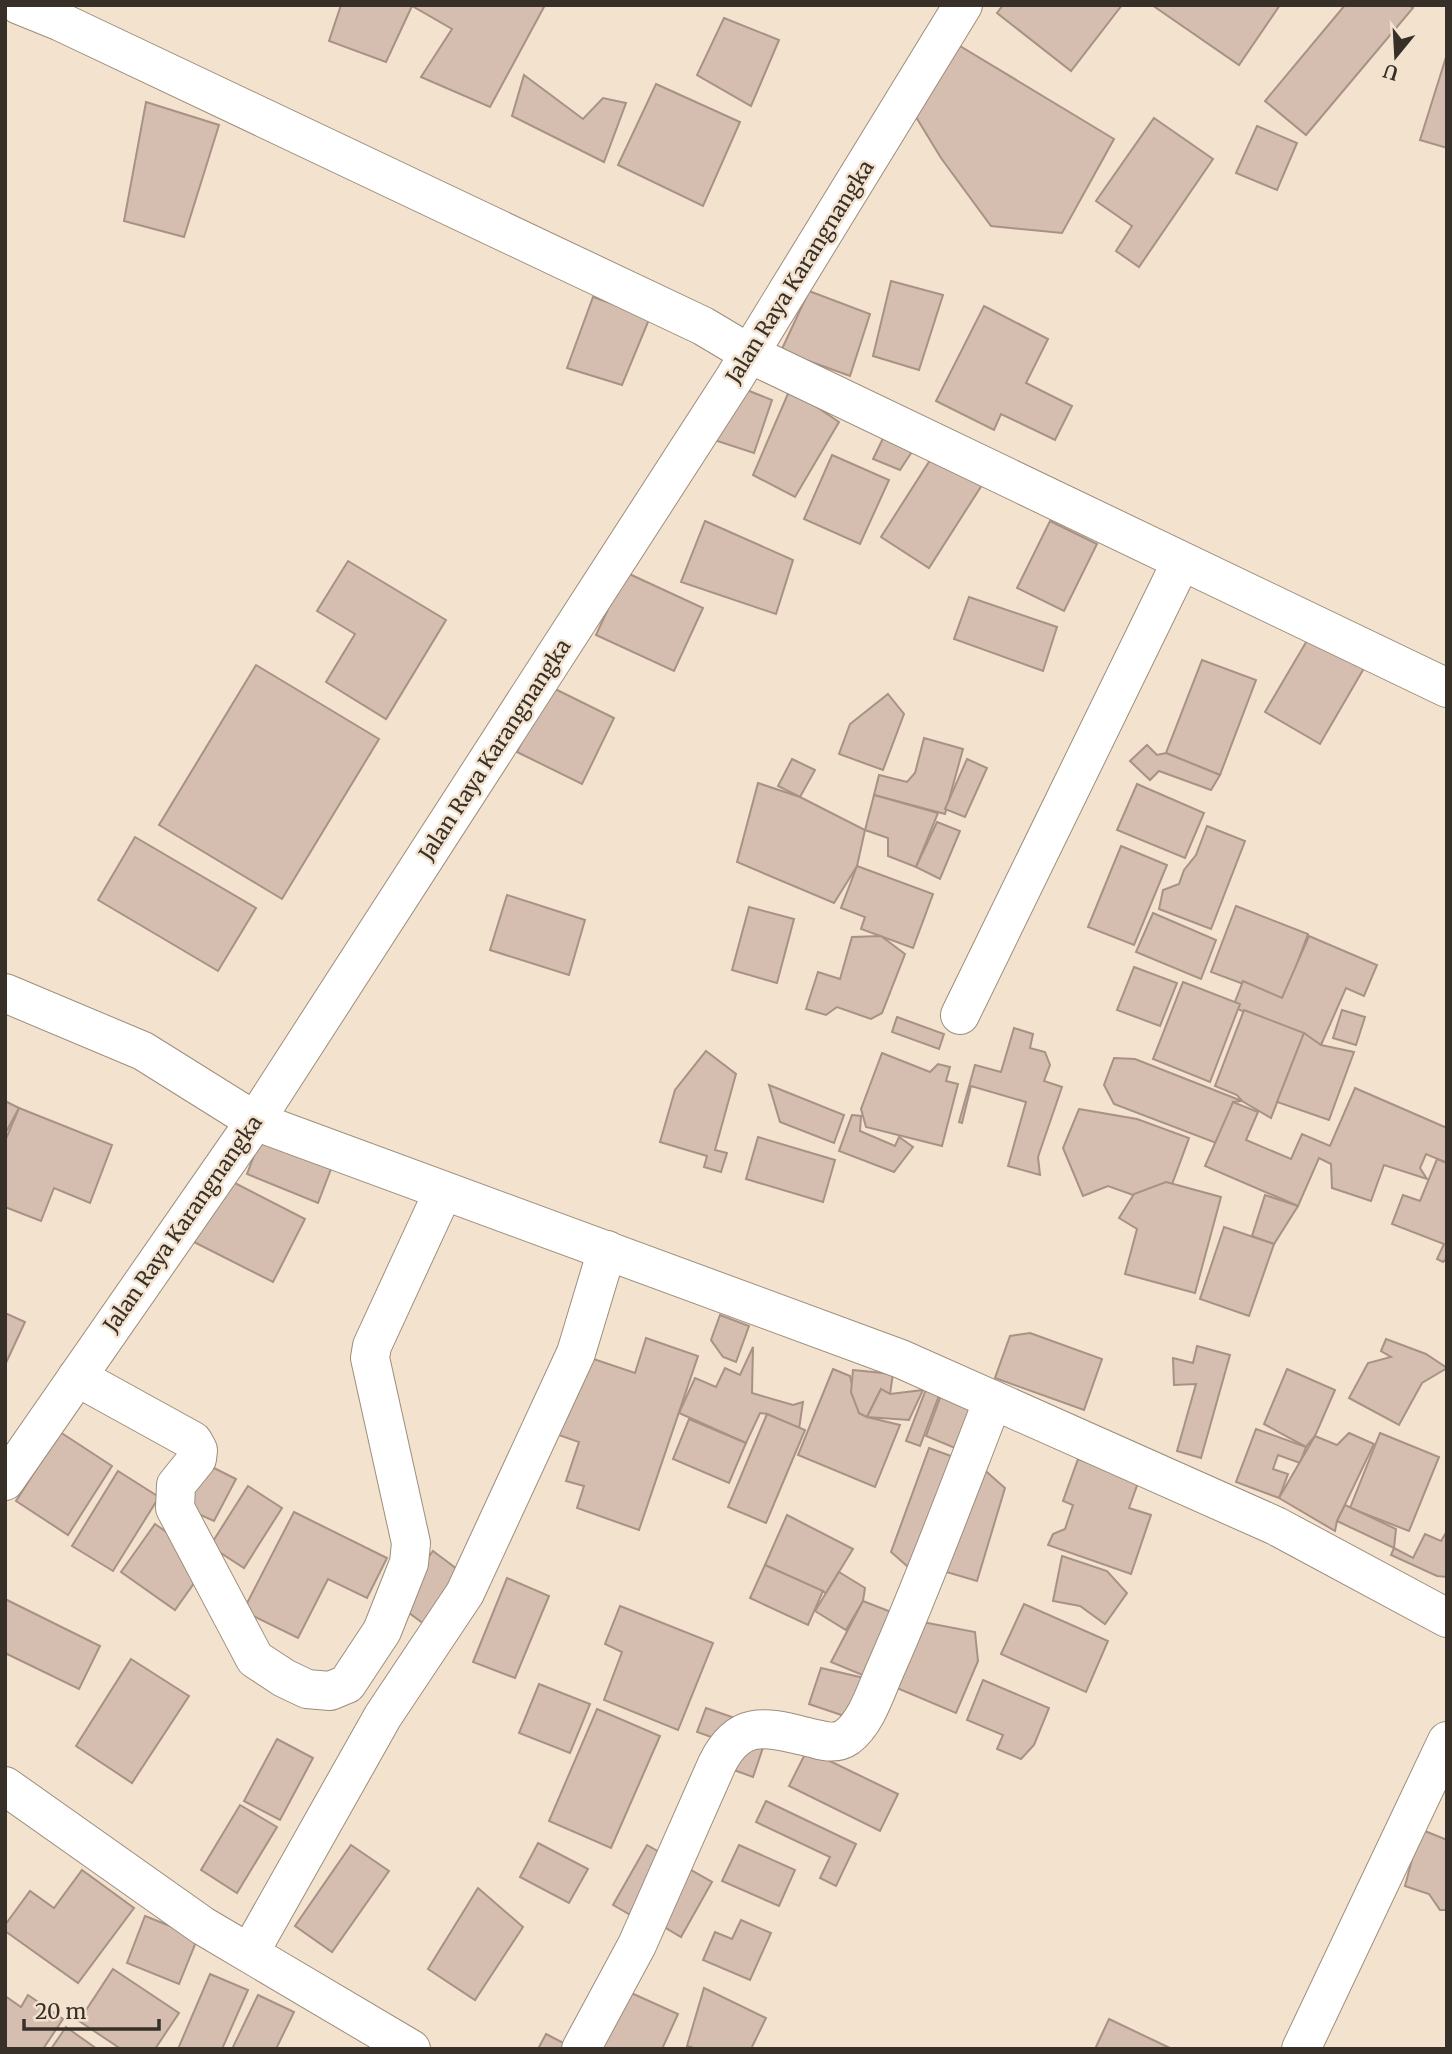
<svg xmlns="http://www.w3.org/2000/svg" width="1452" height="2054" font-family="Merriweather,serif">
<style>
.building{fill:#d5bdb0;stroke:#a89185;stroke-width:2}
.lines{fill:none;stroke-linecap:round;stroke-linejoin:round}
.minor-casing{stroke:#9d8e7b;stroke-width:40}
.minor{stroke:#fff;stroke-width:38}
.labels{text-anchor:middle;stroke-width:5;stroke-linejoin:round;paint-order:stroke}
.street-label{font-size:21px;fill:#373029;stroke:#f3e2ce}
</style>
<rect width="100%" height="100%" fill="#f3e2ce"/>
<!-- building -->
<g class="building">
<polygon points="341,5 540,5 544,7 490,107 421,77 452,29 412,6 386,62 329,41"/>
<polygon points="1003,5 1122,5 1071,71 997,13"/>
<polygon points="1152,5 1280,5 1239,65"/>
<polygon points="1345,5 1409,5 1413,8 1306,135 1265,101"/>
<polygon points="724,18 779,40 751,106 697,75"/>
<polygon points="955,43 1114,139 1062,233 991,226 941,158 916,117"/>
<polygon points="1447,54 1447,148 1420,140"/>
<polygon points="524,75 583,119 603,98 626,103 604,162 512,116"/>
<polygon points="656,84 740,122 703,206 618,165"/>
<polygon points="146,102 219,125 184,237 124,221"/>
<polygon points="1154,118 1213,159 1139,267 1116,251 1132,226 1096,201"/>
<polygon points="1257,126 1297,143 1277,190 1236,173"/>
<polygon points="891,281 943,295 919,370 873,356"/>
<polygon points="809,291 870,314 850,376 781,351"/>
<polygon points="593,297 650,317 622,385 567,368"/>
<polygon points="984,306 1048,339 1026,383 1072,406 1055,440 1001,414 994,430 936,401"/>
<polygon points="737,386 772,400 754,453 711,439"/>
<polygon points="790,389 839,422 795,497 753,475"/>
<polygon points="888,428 915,447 900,470 873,459"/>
<polygon points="934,454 982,485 929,568 881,537"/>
<polygon points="832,455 889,480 860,544 804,519"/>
<polygon points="705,521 793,560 776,614 681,582"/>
<polygon points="1050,521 1097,544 1064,611 1017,588"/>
<polygon points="348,561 446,620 386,719 326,682 355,634 317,611"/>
<polygon points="625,572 703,608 674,671 596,635"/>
<polygon points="969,597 1057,627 1043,671 954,639"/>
<polygon points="1312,632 1367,663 1320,744 1265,712"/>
<polygon points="1202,660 1256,680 1220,775 1166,753"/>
<polygon points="256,665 379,739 282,899 159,825"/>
<polygon points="549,686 614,718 582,784 517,752"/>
<polygon points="888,694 904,714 883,770 839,754 850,724"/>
<polygon points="924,738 963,749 945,814 874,795 879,775 907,782 915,773"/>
<polygon points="1147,745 1157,755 1166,753 1220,775 1211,790 1159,771 1150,780 1130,761"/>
<polygon points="792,759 815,770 800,797 778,786"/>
<polygon points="967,759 987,768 965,817 945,809"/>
<polygon points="758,783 800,797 865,830 857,866 834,903 737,862"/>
<polygon points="1137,784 1204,813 1185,858 1117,830"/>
<polygon points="874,795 938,813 916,867 888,856 888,838 865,830"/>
<polygon points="937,822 960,831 940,879 916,867"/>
<polygon points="1207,826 1245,841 1211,929 1159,909 1163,890 1179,884 1184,870 1196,855"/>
<polygon points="135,837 256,908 218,971 98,900"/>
<polygon points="1121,846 1167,865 1134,945 1088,927"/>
<polygon points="857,866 933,894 913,948 861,929 865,917 841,908"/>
<polygon points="507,895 585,920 569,975 490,950"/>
<polygon points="1236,906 1308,934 1284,999 1211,972"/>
<polygon points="749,907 794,919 777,983 732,970"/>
<polygon points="1153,913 1216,940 1201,979 1136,952"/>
<polygon points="881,936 905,954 882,1013 871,1019 837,1007 826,1015 806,1009 818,972 840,979 852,937"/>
<polygon points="1309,936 1377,965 1364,996 1346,988 1321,1045 1233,1007 1243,981 1282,998"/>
<polygon points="1134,967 1177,983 1160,1026 1117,1010"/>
<polygon points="1183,982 1240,1004 1210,1082 1153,1059"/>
<polygon points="1244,1010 1304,1033 1271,1118 1242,1101 1237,1095 1215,1086"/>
<polygon points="1342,1010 1365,1017 1356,1045 1333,1038"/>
<polygon points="897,1017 944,1034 939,1049 892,1032"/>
<polygon points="1014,1028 1033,1034 1030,1048 1045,1052 1050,1065 1044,1081 1062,1087 1038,1157 1040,1175 1008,1166 1026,1102 971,1086 962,1123 959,1122 975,1065 1001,1072"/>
<polygon points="1304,1033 1321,1045 1354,1052 1329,1120 1277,1102"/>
<polygon points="706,1051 736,1074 715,1150 727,1153 721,1172 704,1167 707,1156 660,1142 675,1090"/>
<polygon points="882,1053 930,1072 938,1064 950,1067 946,1081 958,1084 942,1146 866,1127 861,1109"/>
<polygon points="1114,1058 1135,1059 1242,1101 1233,1102 1224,1146 1114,1104 1104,1085"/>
<polygon points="769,1085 844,1115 834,1143 780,1122"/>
<polygon points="1355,1088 1447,1128 1447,1163 1426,1154 1420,1168 1427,1179 1384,1165 1371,1201 1332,1188 1331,1164 1319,1158 1298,1206 1205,1166 1233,1102 1258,1112 1246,1140 1291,1159 1302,1134 1330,1146"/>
<polygon points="5,1101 19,1108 5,1134"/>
<polygon points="19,1108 112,1145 90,1203 54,1188 41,1221 5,1207 5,1141"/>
<polygon points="1079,1109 1137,1119 1189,1138 1164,1206 1108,1186 1083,1196 1063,1148"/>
<polygon points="852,1115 861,1116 860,1131 895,1146 899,1137 913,1147 894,1172 839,1151"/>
<polygon points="758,1137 835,1160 823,1202 746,1179"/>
<polygon points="260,1140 331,1169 318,1203 247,1174"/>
<polygon points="1437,1159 1447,1163 1447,1258 1443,1262 1437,1259 1444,1244 1392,1224 1403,1195 1420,1201"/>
<polygon points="227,1179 305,1219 273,1282 194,1242"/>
<polygon points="1166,1182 1221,1197 1195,1293 1125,1274 1137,1229 1119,1218 1134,1194"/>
<polygon points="1265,1195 1298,1206 1274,1244 1252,1236"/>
<polygon points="1224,1227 1274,1244 1249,1316 1200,1299"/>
<polygon points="5,1313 25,1322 5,1365"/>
<polygon points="720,1315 749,1326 736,1362 723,1357 711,1340"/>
<polygon points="1030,1333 1102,1359 1084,1410 995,1378 1010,1336"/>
<polygon points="646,1338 698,1356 639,1530 577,1508 584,1486 566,1481 579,1442 550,1432 576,1353 635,1373"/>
<polygon points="1386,1339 1426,1354 1447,1368 1422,1383 1399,1425 1349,1398 1368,1363 1391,1357 1381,1351"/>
<polygon points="1197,1346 1230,1355 1201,1458 1177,1451 1196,1384 1174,1385 1173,1358 1193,1363"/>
<polygon points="753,1347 752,1393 793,1405 803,1402 799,1429 767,1414 760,1413 746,1443 679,1413 695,1378 716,1387 725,1368 740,1375"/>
<polygon points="833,1369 850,1376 859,1413 867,1417 900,1425 875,1487 798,1455"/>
<polygon points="1287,1369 1335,1390 1315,1436 1306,1447 1264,1424"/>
<polygon points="853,1370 893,1374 890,1394 881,1389 867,1417 859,1413 851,1392"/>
<polygon points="930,1379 944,1382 920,1446 906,1441"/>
<polygon points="944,1387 986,1402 967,1453 926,1436"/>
<polygon points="881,1389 890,1394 923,1390 909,1420 867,1417"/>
<polygon points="767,1414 805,1430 766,1523 728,1507"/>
<polygon points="689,1419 746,1443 729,1483 673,1459"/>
<polygon points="1256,1429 1306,1447 1300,1463 1278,1455 1273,1469 1288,1474 1279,1498 1236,1482"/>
<polygon points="60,1432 112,1466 68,1535 16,1501"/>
<polygon points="1349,1433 1374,1444 1337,1521 1335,1531 1279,1498 1315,1436 1337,1445"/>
<polygon points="1380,1433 1439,1457 1409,1531 1350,1508"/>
<polygon points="929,1448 981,1467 1005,1488 977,1581 940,1570 923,1580 891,1552"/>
<polygon points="194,1458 236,1479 214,1521 169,1501"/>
<polygon points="1078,1459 1139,1480 1129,1508 1151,1515 1131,1574 1048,1545 1053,1534 1065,1529 1073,1505 1063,1501"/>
<polygon points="118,1471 159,1497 113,1571 72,1546"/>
<polygon points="248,1486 282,1508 244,1568 210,1546"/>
<polygon points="1345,1505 1396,1529 1394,1548 1337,1521"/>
<polygon points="294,1512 387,1558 367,1598 328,1579 298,1638 243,1611"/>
<polygon points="787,1515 853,1549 826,1593 765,1565"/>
<polygon points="155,1524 209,1562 175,1610 121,1572"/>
<polygon points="1447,1531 1447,1577 1437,1576 1391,1555 1394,1548 1413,1558 1425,1534 1441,1541"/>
<polygon points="433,1551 465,1575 427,1626 394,1602"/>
<polygon points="1062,1556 1107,1571 1127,1593 1105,1624 1080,1606 1053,1601"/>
<polygon points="765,1565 823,1591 808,1625 750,1598"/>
<polygon points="839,1572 865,1588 863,1601 846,1630 815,1611"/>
<polygon points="507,1578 549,1596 515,1678 473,1662"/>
<polygon points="5,1599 100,1646 79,1689 5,1653"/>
<polygon points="863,1601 904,1617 877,1681 831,1662"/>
<polygon points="1024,1604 1108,1641 1086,1692 1001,1654"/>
<polygon points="620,1606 713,1643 678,1730 604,1700 622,1652 605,1644"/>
<polygon points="912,1620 975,1632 978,1661 956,1713 892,1686"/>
<polygon points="131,1659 189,1696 132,1783 76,1746"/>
<polygon points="821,1668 877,1681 859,1721 809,1704"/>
<polygon points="983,1680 1049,1708 1034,1745 1021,1759 997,1749 1003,1735 967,1720"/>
<polygon points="539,1684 590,1704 570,1753 519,1733"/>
<polygon points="706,1708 769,1730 753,1777 717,1764 717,1739 697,1732"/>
<polygon points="597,1709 660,1736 611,1848 549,1821"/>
<polygon points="277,1739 313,1758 280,1820 244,1801"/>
<polygon points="807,1750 898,1794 880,1831 789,1786"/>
<polygon points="766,1801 856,1844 836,1886 820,1878 830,1857 756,1822"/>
<polygon points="240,1805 277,1827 237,1893 201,1870"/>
<polygon points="1420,1829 1447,1840 1447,1910 1440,1910 1429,1894 1405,1886"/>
<polygon points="538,1843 588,1869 569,1903 520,1877"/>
<polygon points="351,1845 389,1871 332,1952 295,1926"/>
<polygon points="647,1845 712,1882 681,1937 649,1918 634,1917 613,1905"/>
<polygon points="739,1845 795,1870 779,1906 722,1881"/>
<polygon points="82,1870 134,1908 78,1983 5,1931 5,1925 30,1891 54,1908"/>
<polygon points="478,1888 523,1927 475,2000 428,1969"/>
<polygon points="145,1916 198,1937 179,1984 127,1963"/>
<polygon points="741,1920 771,1933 750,1980 703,1960 715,1932 732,1939"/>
<polygon points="113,1969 179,2013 155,2049 121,2049 79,2021"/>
<polygon points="210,1974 248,1990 222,2049 178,2049"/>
<polygon points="704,1988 766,2018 751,2049 697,2049 687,2046"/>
<polygon points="629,1992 678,2014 662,2049 602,2049"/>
<polygon points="28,1995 63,2019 43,2049 5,2049 5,1996 21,2007"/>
<polygon points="258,1995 294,2012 276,2049 232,2049"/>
<polygon points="1109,2019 1172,2049 1095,2049"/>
<polygon points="66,2027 97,2049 51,2049"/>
<polygon points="546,2034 575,2049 538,2049"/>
</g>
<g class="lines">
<!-- minor casing -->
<g class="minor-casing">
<g id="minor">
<polyline points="19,5 61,22 703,326 750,354 1447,688"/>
<polyline points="5,993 143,1051 255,1121 901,1359 1276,1526 1447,1618"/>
<polyline points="960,1015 1181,562"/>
<polyline points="77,1377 193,1441 198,1450 197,1459 176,1485 175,1508 255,1659 284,1678 307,1689 330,1691 347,1684 382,1631 409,1563 411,1543 370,1358 372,1346 443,1192"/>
<polyline points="5,1481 255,1121 735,377 963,5"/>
<polyline points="5,1786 203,1926 411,2049"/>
<polyline points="250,1952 383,1716 465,1593 576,1353 607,1250"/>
<path d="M581 2049 637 1945 717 1764C741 1715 771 1729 816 1739 826 1742 837 1744 847 1737 867 1722 876 1690 886 1668 925 1580 958 1490 993 1400"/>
<polyline points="1301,2049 1447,1741"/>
</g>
</g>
<!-- minor -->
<use href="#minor" class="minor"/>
</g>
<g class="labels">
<!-- street labels -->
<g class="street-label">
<text transform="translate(800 272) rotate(-58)" y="7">Jalan Raya Karangnangka</text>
<text transform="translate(495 750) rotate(-57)" y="7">Jalan Raya Karangnangka</text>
<text transform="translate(183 1224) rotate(-55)" y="7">Jalan Raya Karangnangka</text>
</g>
</g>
<!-- border -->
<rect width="1452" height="2054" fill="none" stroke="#373029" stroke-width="14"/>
<!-- north arrow -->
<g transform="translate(1396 56) rotate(198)" stroke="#f3e2ce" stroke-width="5" paint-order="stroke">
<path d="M0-5L12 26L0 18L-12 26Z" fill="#373029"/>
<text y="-10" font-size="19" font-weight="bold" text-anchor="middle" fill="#373029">U</text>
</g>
<!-- scale -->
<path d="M24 2019v10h135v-10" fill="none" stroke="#373029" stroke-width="3.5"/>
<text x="35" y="2019" font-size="21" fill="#373029" stroke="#f3e2ce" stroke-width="5" paint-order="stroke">20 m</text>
</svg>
